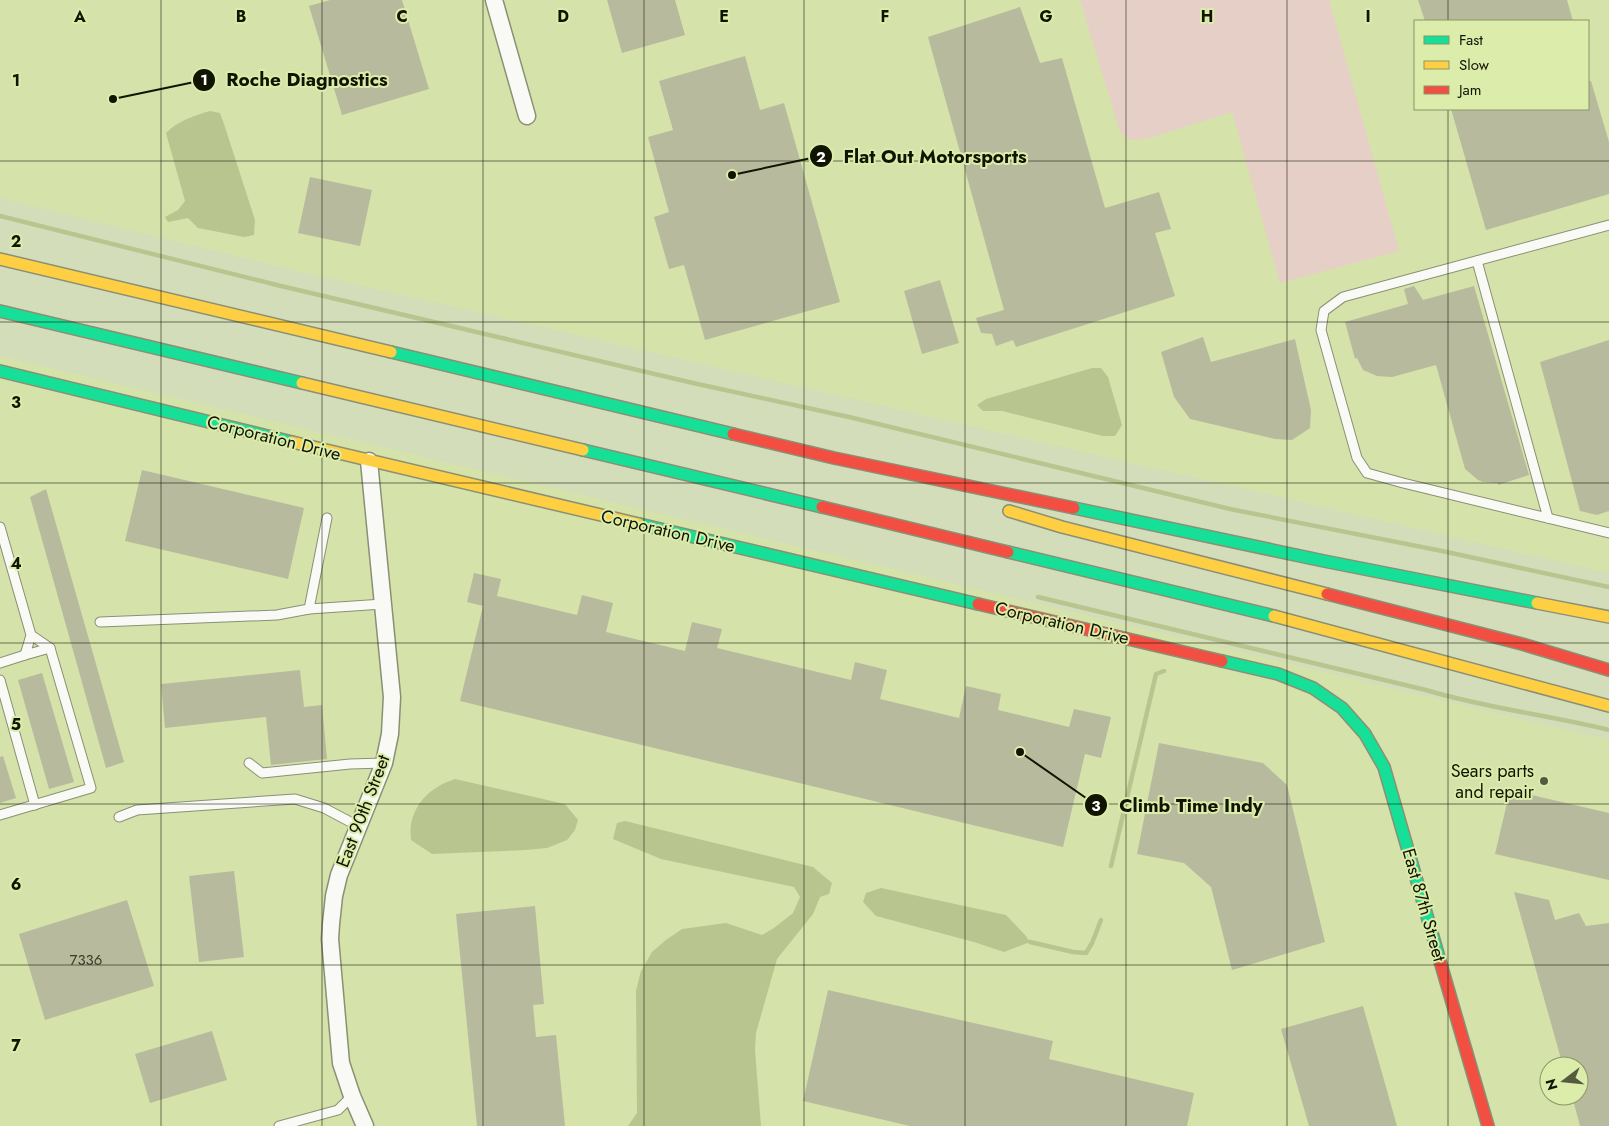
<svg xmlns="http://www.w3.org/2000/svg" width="1609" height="1126" font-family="Jost,sans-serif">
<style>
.built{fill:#d5e2aa;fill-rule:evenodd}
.green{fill:#e6cfc7}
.water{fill:#b9c58f}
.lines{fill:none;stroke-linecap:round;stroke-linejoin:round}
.stream{stroke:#b9c58f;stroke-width:4.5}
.building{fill:#b8ba9e}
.lane-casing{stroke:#8a9075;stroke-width:11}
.street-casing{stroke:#8a9075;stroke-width:19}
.fast-casing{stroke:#8a9075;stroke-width:14}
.slow-casing{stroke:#8a9075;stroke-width:14}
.jam-casing{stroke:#8a9075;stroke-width:14}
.lane{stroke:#f9faf5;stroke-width:9}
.street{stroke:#f9faf5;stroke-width:16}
.fast{stroke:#16e098;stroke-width:11}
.slow{stroke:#ffcf43;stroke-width:11}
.jam{stroke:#f24e42;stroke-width:11}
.grid{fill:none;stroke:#101400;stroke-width:1;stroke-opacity:0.55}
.poi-dot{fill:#555a41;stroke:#dcecab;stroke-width:2}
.labels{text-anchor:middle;stroke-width:4;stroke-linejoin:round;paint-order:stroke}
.number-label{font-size:15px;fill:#3a3e28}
.street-label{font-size:18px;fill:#101400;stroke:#dcecab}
.poi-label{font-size:18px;fill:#101400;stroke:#dcecab;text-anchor:end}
.grid-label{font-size:16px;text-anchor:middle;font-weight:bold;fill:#101400;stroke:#dcecab;stroke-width:4;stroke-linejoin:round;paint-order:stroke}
.leader{fill:none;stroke:#101400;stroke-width:2}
.callout-dot{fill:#101400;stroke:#dcecab;stroke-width:2}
.mark-label{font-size:15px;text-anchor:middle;font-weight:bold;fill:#fff}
.callout-label{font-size:19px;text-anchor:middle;font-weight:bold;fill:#101400;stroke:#dcecab;stroke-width:4;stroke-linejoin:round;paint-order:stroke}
</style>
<rect width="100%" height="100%" fill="#d4ddba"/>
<!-- built -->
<g class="built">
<path d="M0 0H1609V573L272 265 0 198ZM1415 21H1588V109H1415Z"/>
<path d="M0 356 1609 740V1126H0ZM1549 1066H1579V1096H1549Z"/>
</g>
<!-- green -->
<polygon class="green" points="1080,0 1329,0 1399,251 1280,283 1232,112 1146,139 1130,140 1120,132"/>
<!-- water -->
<g class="water">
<path d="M210 111 220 113 224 124 255 220 254 235 244 237 198 228 188 218 168 222 165 217 178 210 185 201 166 133C179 120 194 116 210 111Z"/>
<polygon points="1092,368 1101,368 1108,377 1122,425 1115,436 1103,436 1002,411 983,411 977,405 986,399"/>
<path d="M455 779 565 804 578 820 575 830 567 840 547 848 526 850 432 854 411 840C411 836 410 829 411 825 415 801 433 786 455 779Z"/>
<polygon points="625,821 813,867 832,883 829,894 820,897 813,914 777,959 756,1033 755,1050 761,1126 628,1126 637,1113 636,991 641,971 652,952 666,940 682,929 726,923 762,935 774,928 793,913 800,897 794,887 661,859 613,839 617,823"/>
<polygon points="881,888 1006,915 1025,935 1030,942 1004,952 974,942 876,916 863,902 866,893"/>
</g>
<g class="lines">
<!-- stream -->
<g class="stream">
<polyline points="0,216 281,286 693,383 849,417 1230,509 1442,551 1609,587"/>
<path d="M1038 597 1426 690C1485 708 1548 715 1609 730"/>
<polyline points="1111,866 1156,674 1164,671"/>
<polyline points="1030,942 1073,952 1086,953 1092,943 1101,920"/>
</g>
</g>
<!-- building -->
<g class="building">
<polygon points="330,0 402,0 429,89 342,115 309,6"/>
<polygon points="607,0 675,0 685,35 622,53"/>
<polygon points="1418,0 1567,0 1573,21 1425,21"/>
<polygon points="1020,7 1040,63 1062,58 1105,208 1159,192 1171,229 1155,233 1175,296 1016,347 1013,340 996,346 992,334 981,333 976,318 1004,310 928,37"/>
<polygon points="745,56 760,110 784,103 840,302 705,340 684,265 669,269 654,217 669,212 648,137 673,130 659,81"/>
<polygon points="1588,81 1591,81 1609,142 1609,194 1486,230 1451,109 1588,109"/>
<polygon points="310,177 372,190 360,246 298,233"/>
<polygon points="940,280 959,343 922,354 904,291"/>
<polygon points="1414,286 1423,300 1474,286 1529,475 1498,485 1498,483 1483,482 1478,480 1465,469 1436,365 1392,377 1377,376 1363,370 1357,358 1355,359 1345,322 1408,304 1404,289"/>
<polygon points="1203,337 1211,362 1295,339 1311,410 1310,428 1292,440 1275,439 1190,419 1174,397 1161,352"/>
<polygon points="1609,340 1609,511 1597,515 1580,511 1540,362"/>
<polygon points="142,470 304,508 288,579 125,541"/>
<polygon points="46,489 124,762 106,768 30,497"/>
<polygon points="474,573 501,579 497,596 577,615 582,595 613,603 606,632 685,651 692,622 722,629 717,648 851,680 855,662 887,670 880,699 959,718 966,686 1001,694 998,710 1069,727 1074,709 1111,717 1101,758 1085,754 1063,847 460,701 483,606 467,602"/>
<polygon points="300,670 304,707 322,705 327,759 271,765 266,717 165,728 161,684"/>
<polygon points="42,673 74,782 49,789 18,680"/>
<polygon points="1159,743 1263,763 1287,785 1325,942 1232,970 1211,887 1184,863 1137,854"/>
<polygon points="3,756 16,798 0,803 0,757"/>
<polygon points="1510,790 1609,813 1609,880 1495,854"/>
<polygon points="234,871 244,957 199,962 189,876"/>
<polygon points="1514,892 1549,900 1555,920 1579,913 1586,926 1609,923 1609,1126 1580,1126 1572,1096 1579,1096 1579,1066 1563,1066"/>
<polygon points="127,900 154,986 45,1020 19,934"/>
<polygon points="535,906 544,1004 533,1005 536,1037 556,1035 565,1126 477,1126 456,914"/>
<polygon points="828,990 1053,1041 1049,1059 1194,1093 1187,1126 910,1126 803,1101"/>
<polygon points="1363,1006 1397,1126 1309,1126 1281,1029"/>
<polygon points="212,1031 227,1080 150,1103 135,1054"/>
</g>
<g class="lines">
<!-- lane casing -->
<g class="lane-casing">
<g id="lane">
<polyline points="1609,225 1343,297 1324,311 1321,330 1357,458 1367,473 1403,483 1609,533"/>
<polyline points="1477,261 1548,518"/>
<polyline points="327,518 309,609 383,604"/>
<polyline points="0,527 31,635 25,655 50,648 31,635"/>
<polyline points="100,622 277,615 309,609"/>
<polyline points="0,663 25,655"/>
<polyline points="0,680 35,805"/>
<polyline points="249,763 262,773 350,764 384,763"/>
<polyline points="0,815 91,788 50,648"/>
<polyline points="119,817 137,810 295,799 324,808 358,826"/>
<polyline points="279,1126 338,1110 352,1096"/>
</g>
</g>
<!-- street casing -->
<g class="street-casing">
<g id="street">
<polyline points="494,0 527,116"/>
<polyline points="365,1126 352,1096 341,1063 330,939 331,924 334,896 339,875 384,763 390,734 392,697 369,461"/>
</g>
</g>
<!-- fast casing -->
<g class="fast-casing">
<g id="fast">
<polyline points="0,311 302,383"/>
<polyline points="391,352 733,434"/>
<polyline points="0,371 292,442"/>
<polyline points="583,450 822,507"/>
<polyline points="1074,508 1324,561 1537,603"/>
<polyline points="639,524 978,604"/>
<polyline points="1008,552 1274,616"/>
<polyline points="1222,661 1278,674 1313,688 1342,708 1365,734 1384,767 1440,961"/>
</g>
</g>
<!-- slow casing -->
<g class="slow-casing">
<g id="slow">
<polyline points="0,259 391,352"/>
<polyline points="302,383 583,450"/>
<polyline points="292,442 639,524"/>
<polyline points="1009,511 1062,527 1327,594"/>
<polyline points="1537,603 1609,617"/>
<polyline points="1274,616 1609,706"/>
</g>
</g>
<!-- jam casing -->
<g class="jam-casing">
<g id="jam">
<polyline points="733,434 834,458 1074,508"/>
<polyline points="822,507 1008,552"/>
<polyline points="1327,594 1522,644 1609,670"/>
<polyline points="978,604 1222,661"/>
<polyline points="1440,961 1488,1126"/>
</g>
</g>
<!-- lane -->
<use href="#lane" class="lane"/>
<!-- street -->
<use href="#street" class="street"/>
<!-- fast -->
<use href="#fast" class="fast"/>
<!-- slow -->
<use href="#slow" class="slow"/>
<!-- jam -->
<use href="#jam" class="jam"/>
</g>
<!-- grid -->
<path class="grid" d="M161 0V1126M322 0V1126M483 0V1126M644 0V1126M804 0V1126M965 0V1126M1126 0V1126M1287 0V1126M1448 0V21M1448 109V1126M0 161H1609M0 322H1609M0 483H1609M0 643H1609M0 804H1609M0 965H1609"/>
<!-- markers -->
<circle class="poi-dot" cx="1544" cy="781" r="5"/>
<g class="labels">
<!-- number labels -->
<g class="number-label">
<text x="86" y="965">7336</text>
</g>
<!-- street labels -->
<g class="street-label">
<text transform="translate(274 438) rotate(14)" y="6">Corporation Drive</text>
<text transform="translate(668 531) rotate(13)" y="6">Corporation Drive</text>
<text transform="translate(1062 623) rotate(13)" y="6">Corporation Drive</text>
<text transform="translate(363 811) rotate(-69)" y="6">East 90th Street</text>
<text transform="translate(1424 905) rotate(74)" y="6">East 87th Street</text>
</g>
<!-- poi labels -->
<g class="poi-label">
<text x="1534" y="777">Sears parts<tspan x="1534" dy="21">and repair</tspan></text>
</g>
</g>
<g class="grid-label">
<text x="80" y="22">A</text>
<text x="241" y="22">B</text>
<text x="402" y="22">C</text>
<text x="563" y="22">D</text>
<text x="724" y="22">E</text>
<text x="885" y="22">F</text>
<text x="1046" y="22">G</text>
<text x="1207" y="22">H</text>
<text x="1368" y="22">I</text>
<text x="16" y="86">1</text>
<text x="16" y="247">2</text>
<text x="16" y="408">3</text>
<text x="16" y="569">4</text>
<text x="16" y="730">5</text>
<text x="16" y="890">6</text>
<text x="16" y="1051">7</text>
</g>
<!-- callouts -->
<path class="leader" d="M113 99L204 80M732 175L821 156M1020 752L1096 805"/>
<g class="callout-dot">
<circle cx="113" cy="99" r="5"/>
<circle cx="732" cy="175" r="5"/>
<circle cx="1020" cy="752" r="5"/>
<circle cx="204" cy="80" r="12"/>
<circle cx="821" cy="156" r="12"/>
<circle cx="1096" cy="805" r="12"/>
</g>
<g class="mark-label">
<text x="204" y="85">1</text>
<text x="821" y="162">2</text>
<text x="1096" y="811">3</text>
</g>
<g class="callout-label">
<text x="307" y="86">Roche Diagnostics</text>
<text x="935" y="163">Flat Out Motorsports</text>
<text x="1191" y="812">Climb Time Indy</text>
</g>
<!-- legend -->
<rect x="1414" y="20" width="175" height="90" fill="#dcecab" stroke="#8a9667"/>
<rect x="1424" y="36" width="25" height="8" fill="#16e098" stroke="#8a9667"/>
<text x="1459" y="45" font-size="15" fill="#101400">Fast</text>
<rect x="1424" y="61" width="25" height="8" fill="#ffcf43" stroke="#8a9667"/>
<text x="1459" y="70" font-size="15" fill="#101400">Slow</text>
<rect x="1424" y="86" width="25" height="8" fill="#f24e42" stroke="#8a9667"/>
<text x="1459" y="95" font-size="15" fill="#101400">Jam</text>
<!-- north arrow -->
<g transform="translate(1564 1081) rotate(254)"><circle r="24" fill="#dcecab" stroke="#8a9667"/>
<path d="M0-4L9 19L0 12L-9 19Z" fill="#555a41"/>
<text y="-8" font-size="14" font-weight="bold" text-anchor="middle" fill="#101400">N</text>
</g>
</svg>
